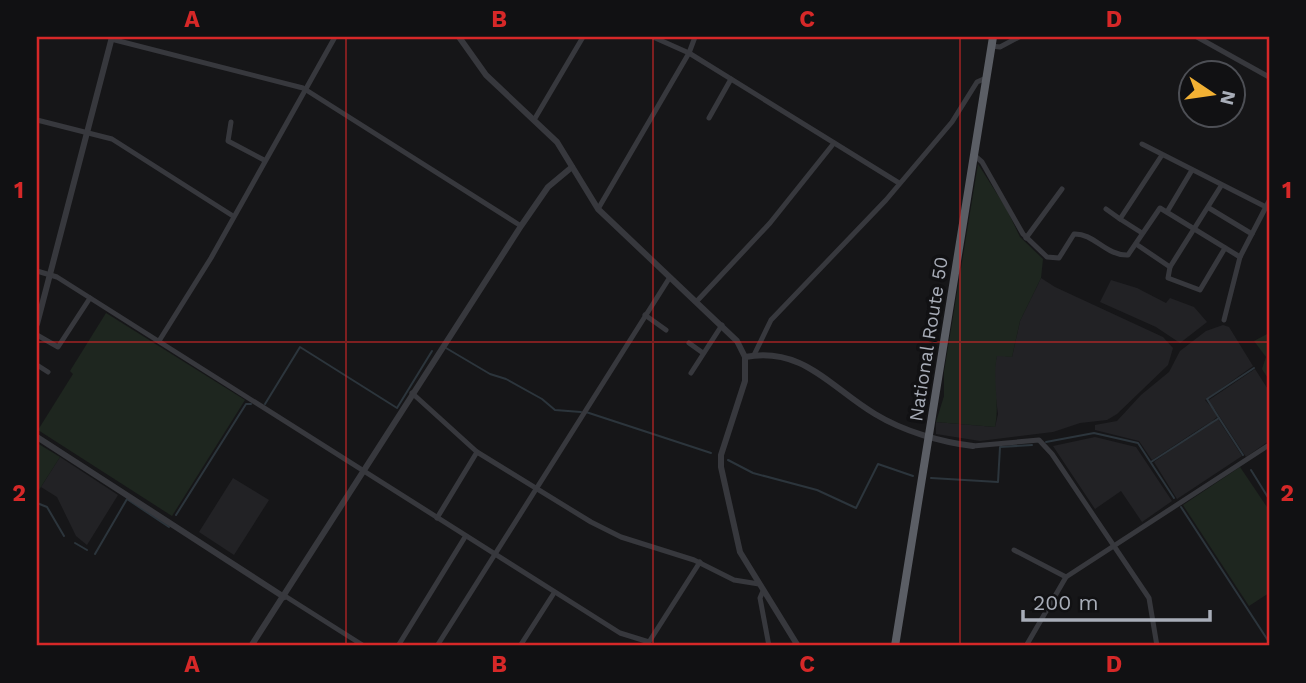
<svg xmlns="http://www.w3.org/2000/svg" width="1306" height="683" font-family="'Work Sans',sans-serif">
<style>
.built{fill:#222225}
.green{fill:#1e261f}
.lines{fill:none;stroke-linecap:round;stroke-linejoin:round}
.stream{stroke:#2c353c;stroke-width:2}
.minor{stroke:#37383d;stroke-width:5}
.tertiary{stroke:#37383d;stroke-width:6}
.trunk{stroke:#5b5e65;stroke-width:8}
.grid{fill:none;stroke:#d62828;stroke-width:2;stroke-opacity:0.55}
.labels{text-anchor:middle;stroke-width:7;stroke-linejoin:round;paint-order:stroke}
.street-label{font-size:19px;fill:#a8adb8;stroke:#111113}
.neatline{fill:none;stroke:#d62828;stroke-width:2.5}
.grid-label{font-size:23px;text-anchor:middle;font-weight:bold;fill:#d62828}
</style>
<rect width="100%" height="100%" fill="#161618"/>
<!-- built -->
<g class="built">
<polygon points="1041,278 1055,287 1163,337 1173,348 1168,365 1117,414 1107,420 1080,423 1053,432 980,441 936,434 936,422 995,427 998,414 993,376 997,355 1012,357 1020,321"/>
<polygon points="1111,280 1137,288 1166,303 1170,298 1194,307 1207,322 1180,343 1156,327 1100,302"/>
<polygon points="1223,325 1229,327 1253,366 1205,400 1211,407 1209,400 1255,369 1269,391 1269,441 1246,457 1214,408 1217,417 1212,421 1218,419 1242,456 1177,499 1154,462 1210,422 1152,460 1139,441 1095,430 1095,425 1117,421 1141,395 1169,372 1180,351 1206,331"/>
<polygon points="1095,437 1136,447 1172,501 1142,522 1121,491 1095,509 1053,446"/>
<polygon points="60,457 118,495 87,545 76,536 57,497 41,487"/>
<polygon points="233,478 269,500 234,555 199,532"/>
</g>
<!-- green -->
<g class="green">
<path d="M978 164 1006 208 1020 237 1043 259 1041 278 1020 321 1012 357 997 356C992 380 1000 403 995 427L936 422 944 396V372Z"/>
<polygon points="106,313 245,400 172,516 38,430 73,374 70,371"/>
<polygon points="1269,333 1269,380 1262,369 1266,357 1254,341"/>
<polygon points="37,443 60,457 37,493"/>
<polygon points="1240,467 1269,510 1269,593 1249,606 1183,505"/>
</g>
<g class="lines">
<!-- stream -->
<g class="stream">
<polyline points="446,348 490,374 506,379 542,399 555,410 581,412"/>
<polyline points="265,404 300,347 397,408 432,351"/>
<polyline points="586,412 711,453"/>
<polyline points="1219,418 1207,399 1254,368"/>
<polyline points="1046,442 1094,433 1138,443 1174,498"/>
<polyline points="728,460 753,473 817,490 856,508 878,464 913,476"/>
<polyline points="1151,462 1219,418 1243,455"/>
<polyline points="1251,470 1269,499"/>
<polyline points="931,478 998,482 1000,447 1032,445"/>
<polyline points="37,503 47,507 64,536"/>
<polyline points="1181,507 1269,642"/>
<polyline points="176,515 246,404 251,404"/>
<polyline points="75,543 87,550"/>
<polyline points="95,554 127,499 169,527"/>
</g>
<!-- minor -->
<g class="minor">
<polyline points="653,37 689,53 899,183"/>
<polyline points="1197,37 1269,77"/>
<polyline points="111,39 303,88 521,226"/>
<polyline points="991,46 1000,47 1019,37"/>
<polyline points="709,118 731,79"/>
<polyline points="37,120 112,139 233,216"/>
<polyline points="534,120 583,37"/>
<polyline points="231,122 228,141 264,160"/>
<polyline points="1142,144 1266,207"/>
<path d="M974 155 982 162 1023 234 1047 257 1059 258 1074 234C1094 233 1106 256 1128 255L1160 208 1240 257"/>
<polyline points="1221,186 1170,267 1168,278 1200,290 1225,248"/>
<polyline points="1209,208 1252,234"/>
<polyline points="598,209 689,53 695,37"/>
<polyline points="1106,209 1120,219"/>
<polyline points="1167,212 1192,170"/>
<polyline points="1142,233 1120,219 1162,155"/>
<polyline points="1026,238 1062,189"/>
<polyline points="1136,244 1170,267"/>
<polyline points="37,271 57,277 620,633 649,642 700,562"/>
<polyline points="697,301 770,223 834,143"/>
<polyline points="645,315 666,330"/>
<polyline points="1224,320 1240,257 1269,201"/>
<polyline points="37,335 58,347 90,298"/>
<polyline points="159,341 211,258 335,37"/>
<polyline points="689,343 703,353"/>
<polyline points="754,355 771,320 886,200 952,122 977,82 986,78"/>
<polyline points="37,365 48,372"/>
<polyline points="691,373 722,325"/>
<polyline points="412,393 477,452 591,522 621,537 694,560 734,580 759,584"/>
<polyline points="973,446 1039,440 1052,454 1149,598 1157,646"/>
<polyline points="437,518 477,452"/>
<polyline points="1014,550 1066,577"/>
<polyline points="763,591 760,598 769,646"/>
<polyline points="285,596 364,646"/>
<polyline points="398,646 465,537"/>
<polyline points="437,646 670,277"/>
<polyline points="520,646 554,593"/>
<polyline points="1026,646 1066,577 1269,445"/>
</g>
<!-- tertiary -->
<g class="tertiary">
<polyline points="459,37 486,75 557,142 598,209 737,341 745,357 745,381 721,455 721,467 740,552 798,646"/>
<polyline points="37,324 112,37"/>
<path d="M745 357C803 346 831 388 875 414 903 431 940 442 973 446"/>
<polyline points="37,437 284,597"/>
<polyline points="251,646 521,226 548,187 572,167"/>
</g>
<!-- trunk -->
<polyline class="trunk" points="895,646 993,37"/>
</g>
<!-- grid -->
<path class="grid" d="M346 37V646M653 37V646M960 37V646M37 342H1269"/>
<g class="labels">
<!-- street labels -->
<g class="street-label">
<text transform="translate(928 339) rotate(-81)" y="7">National Route 50</text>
</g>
</g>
<!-- border -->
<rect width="1306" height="683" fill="none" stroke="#111113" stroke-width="77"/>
<!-- north arrow -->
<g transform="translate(1212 94) rotate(103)"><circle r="33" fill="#111113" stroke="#4d4f55" stroke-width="2"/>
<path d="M0-5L12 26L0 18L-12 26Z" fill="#f2b134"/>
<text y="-10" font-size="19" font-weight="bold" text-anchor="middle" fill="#a8adb8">N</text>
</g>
<!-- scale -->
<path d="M1023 610v10h187v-10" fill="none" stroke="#a8adb8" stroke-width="3.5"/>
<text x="1033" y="610" font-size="21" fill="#a8adb8" stroke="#111113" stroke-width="5" paint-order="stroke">200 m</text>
<rect x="38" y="38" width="1230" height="606" class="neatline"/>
<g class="grid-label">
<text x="192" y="27">A</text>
<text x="499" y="27">B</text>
<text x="807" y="27">C</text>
<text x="1114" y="27">D</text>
<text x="19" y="198">1</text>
<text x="1287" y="198">1</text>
<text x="19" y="501">2</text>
<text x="1287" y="501">2</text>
<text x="192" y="672">A</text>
<text x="499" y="672">B</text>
<text x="807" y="672">C</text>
<text x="1114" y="672">D</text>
</g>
</svg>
